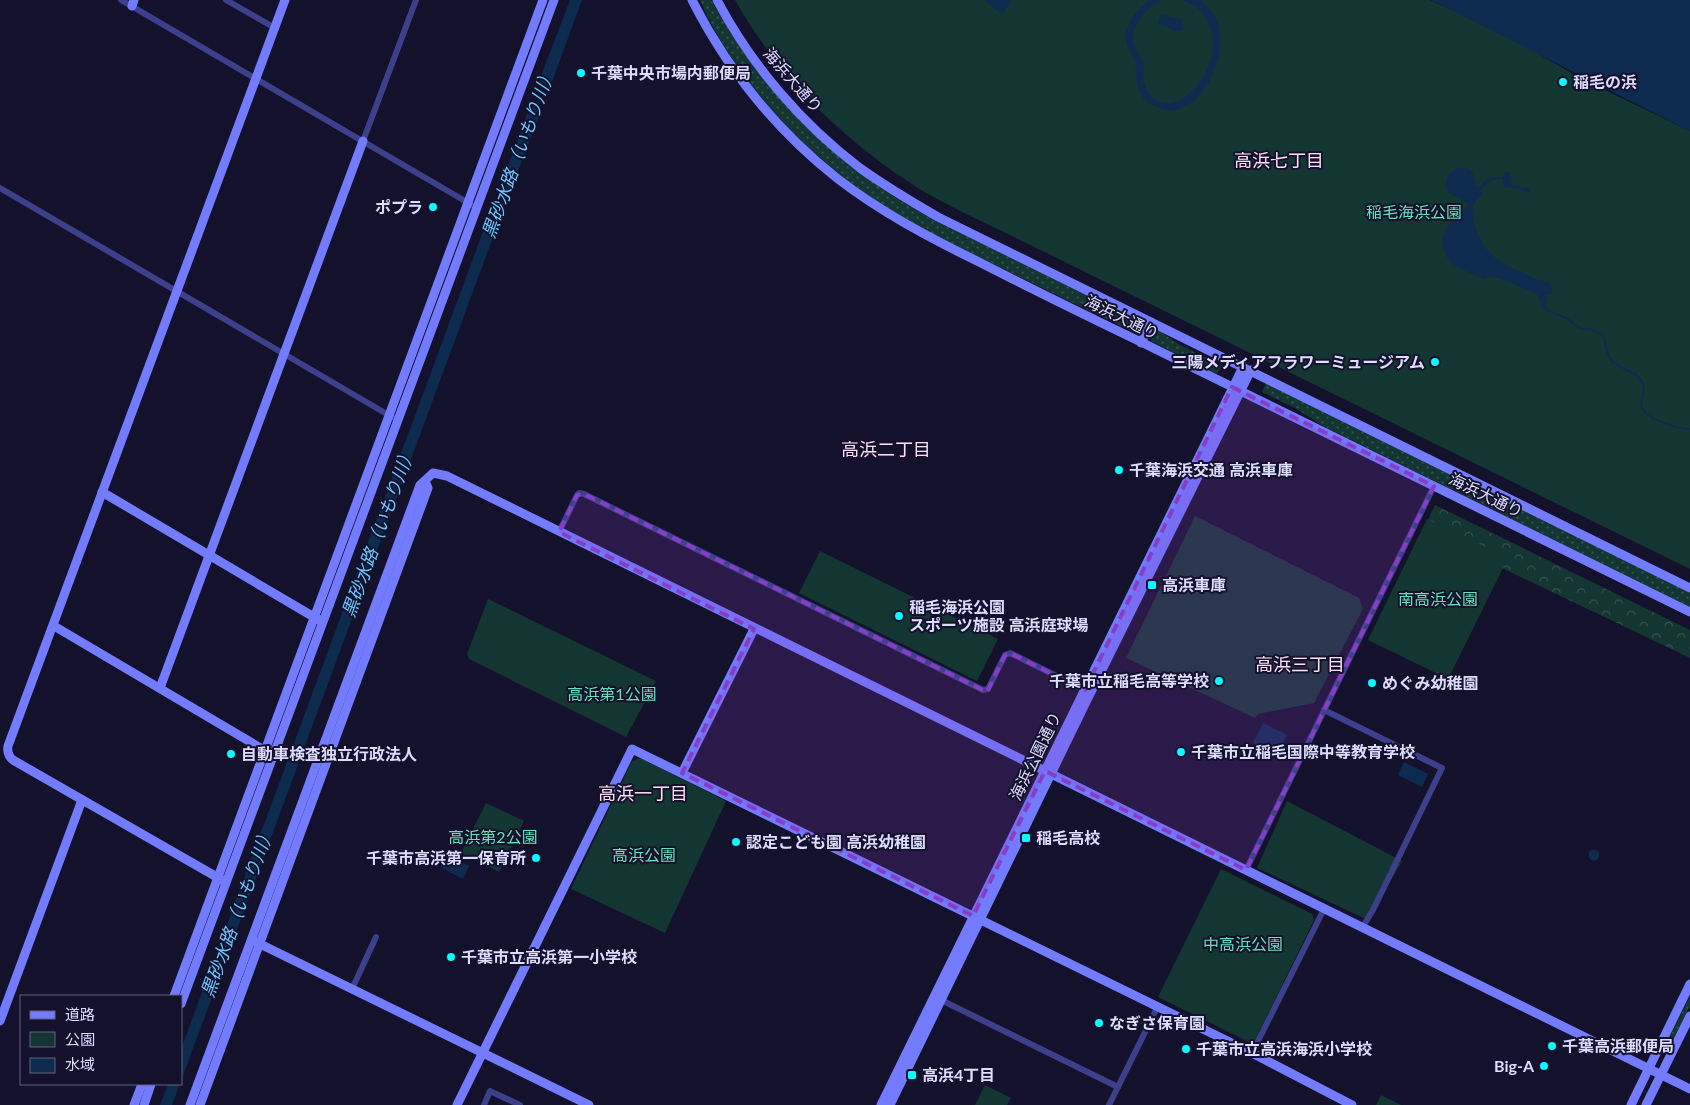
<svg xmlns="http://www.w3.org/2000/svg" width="1690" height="1105" font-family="Lato,'Noto Sans JP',sans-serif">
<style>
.grass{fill:url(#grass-dots)}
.forest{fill:url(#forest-crowns)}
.park{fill:#143632}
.water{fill:#0d2b4f}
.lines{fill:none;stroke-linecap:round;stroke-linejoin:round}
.stream{stroke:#0d2b4f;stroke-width:2}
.street{stroke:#3c408b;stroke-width:6}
.secondary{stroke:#737bff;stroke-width:9}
.marked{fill:#853ec5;fill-opacity:0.2;stroke:#853ec5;stroke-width:4;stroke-dasharray:10 6;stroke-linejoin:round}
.poi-dot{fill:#08fbff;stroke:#14112c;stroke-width:2}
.labels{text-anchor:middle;stroke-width:4;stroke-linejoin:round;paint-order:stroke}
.poi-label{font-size:16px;font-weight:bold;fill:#dddcff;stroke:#14112c;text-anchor:start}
.street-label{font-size:16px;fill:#dddcff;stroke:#14112c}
.park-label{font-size:16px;fill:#66e1b8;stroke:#14112c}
.water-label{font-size:18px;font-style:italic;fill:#6ac7ff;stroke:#14112c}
.neighbourhood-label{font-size:18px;fill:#ffdef6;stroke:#14112c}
</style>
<defs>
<pattern id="grass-dots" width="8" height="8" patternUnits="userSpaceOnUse" patternTransform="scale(1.25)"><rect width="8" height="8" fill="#143632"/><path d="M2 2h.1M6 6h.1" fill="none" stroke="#365251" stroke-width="1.8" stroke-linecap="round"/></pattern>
<pattern id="forest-crowns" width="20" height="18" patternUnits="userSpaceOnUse" patternTransform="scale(1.25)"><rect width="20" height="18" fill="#143632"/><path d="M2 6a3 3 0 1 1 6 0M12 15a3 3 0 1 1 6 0" fill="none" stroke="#365251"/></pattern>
</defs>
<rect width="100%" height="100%" fill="#14112c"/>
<!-- grass -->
<g class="grass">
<path d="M700 0H711C723 20 734 40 748 58 797 127 860 180 934 220L1143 323 1144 325 1139 334H1137C1087 310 1037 285 987 261 952 244 916 228 884 206 810 158 735 82 700 0Z"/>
<polygon points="1155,330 1161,332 1180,345 1222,365 1217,374 1151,341 1151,339"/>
<polygon points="1266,383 1690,592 1690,607 1323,426 1295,408 1262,392"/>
<polygon points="1690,996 1690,1006 1667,1051 1664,1049"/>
</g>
<!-- forest -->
<polygon class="forest" points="1435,505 1690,630 1690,658 1423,530"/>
<!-- park -->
<g class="park">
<path d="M735 0H1430L1507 36 1580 78 1690 131V569L1016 238C984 222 949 207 918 188 843 140 779 78 735 0Z"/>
<polygon points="1195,516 1359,598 1363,609 1314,703 1258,714 1255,718 1126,658"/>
<polygon points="1427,519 1508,558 1448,679 1368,640"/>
<polygon points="820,551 998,639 977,681 799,593"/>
<polygon points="488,599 656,681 626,737 469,659 467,654"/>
<polygon points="640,758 726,801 665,933 571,889 632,761"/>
<polygon points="1287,801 1402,861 1368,920 1257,868"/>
<polygon points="486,803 524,821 499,872 461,853"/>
<polygon points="1221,869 1312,914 1314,920 1253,1044 1158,997"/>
<polygon points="985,1085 1011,1098 1007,1105 975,1105"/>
<polygon points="1381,1095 1401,1105 1376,1105"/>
</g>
<!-- water -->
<g class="water">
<polygon points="570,0 582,0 549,90 538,84"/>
<polygon points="984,0 1012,0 1002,14"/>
<path d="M1149 0H1162C1149 5 1130 26 1133 42 1135 48 1140 53 1142 59 1145 70 1141 82 1148 92 1179 137 1255 33 1183 0H1201C1206 5 1212 11 1216 18 1231 49 1205 116 1165 110 1156 108 1147 104 1142 96 1134 85 1138 72 1134 60 1131 53 1126 45 1125 38 1125 24 1139 8 1149 0Z"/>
<polygon points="1431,0 1690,0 1690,131"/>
<polygon points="1161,14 1181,19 1184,27 1182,30 1174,31 1158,23"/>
<polygon points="531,104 541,111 503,211 493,206"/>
<path d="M1464 167C1477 171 1471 178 1478 187L1488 178 1502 177 1505 172H1510L1511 184 1524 188 1527 187 1530 192 1528 193 1516 188 1505 187 1502 179C1493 179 1487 182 1481 190L1482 195 1473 204C1471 230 1485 256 1510 267 1518 271 1526 274 1534 278 1539 281 1544 280 1549 283L1552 288 1551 294 1545 295 1547 300 1546 306 1548 309 1552 310V313C1538 307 1542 307 1538 295L1507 281 1490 276 1484 279C1474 274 1460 270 1452 263 1440 252 1440 235 1450 223 1456 217 1466 212 1468 203 1462 199 1454 197 1449 193 1442 188 1447 175 1452 171 1456 168 1460 168 1464 167Z"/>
<polygon points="485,226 495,232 181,1081 181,1049"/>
<polygon points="1263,723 1287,735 1277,756 1253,743"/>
<polygon points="1404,762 1428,774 1422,787 1398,775"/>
<circle cx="1594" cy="855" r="5.5"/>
<polygon points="446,855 469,866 463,879 440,867"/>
<polygon points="168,1084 180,1084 172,1105 160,1105"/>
</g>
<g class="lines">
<!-- stream -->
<g class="stream">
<polyline points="536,109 544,85"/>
<polyline points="490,230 499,207"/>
<path d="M1552 312 1568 319 1581 329H1590L1603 335C1606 342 1606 354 1611 360 1619 369 1633 369 1640 379 1649 390 1639 398 1642 408 1646 419 1679 429 1690 429"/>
</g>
<!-- street -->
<g class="street">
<polyline points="121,0 477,208"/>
<polyline points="226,0 275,28"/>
<polyline points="363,141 416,0"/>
<polyline points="0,188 392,417"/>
<polyline points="559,532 577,495 579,493 584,494 983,690 988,689 1005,655 1010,653 1085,690"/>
<polyline points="1324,710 1442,768 1373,910 1362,928"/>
<polyline points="1246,870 1434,486"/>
<polyline points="352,989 376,937"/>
<polyline points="941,1000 1118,1087"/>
<polyline points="1252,1053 1324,909"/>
<polyline points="484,1105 490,1091 520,1105"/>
<polyline points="1109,1105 1157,1008"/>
</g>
<!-- secondary -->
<g class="secondary">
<path d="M692 0C727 69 777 131 838 179 881 212 928 237 977 261 1032 289 1087 316 1143 343 1325 434 1508 522 1690 612"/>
<path d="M717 0C751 65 802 124 860 168 885 186 912 202 938 217L1690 588"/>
<polyline points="132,6 134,0"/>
<polyline points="1141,343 1151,322"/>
<polyline points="102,492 319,620"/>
<polyline points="54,626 269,753"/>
<polyline points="160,688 363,141"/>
<polyline points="682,773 754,629"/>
<path d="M222 880 13 760C8 756 7 752 8 746L285 0"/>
<polyline points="256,942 589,1105"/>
<polyline points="174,996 543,0"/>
<polyline points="181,1004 554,0"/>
<polyline points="0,1021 82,800"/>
<polyline points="134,1105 142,1084"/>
<polyline points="144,1105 151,1084"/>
<polyline points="190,1105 420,485 433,473 447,476 1690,1089"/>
<polyline points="200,1105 428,488 425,481"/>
<polyline points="457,1105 632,749 1252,1053 1352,1105"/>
<polyline points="881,1105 1243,367"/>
<polyline points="890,1105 1084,706 1251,370"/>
<polyline points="1631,1105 1690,984"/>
<polyline points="1646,1105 1690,1016"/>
</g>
</g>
<!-- marked area -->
<path class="marked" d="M1232 387 1434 486 1246 870 1045 771 973 916 682 773 754 629 559 532 577 495 584 494 987 692 1005 655 1010 653 1085 690Z"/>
<!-- markers -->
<g class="poi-dot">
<circle cx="581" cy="73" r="5"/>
<circle cx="1563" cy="82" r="5"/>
<circle cx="433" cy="207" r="5"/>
<circle cx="1435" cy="362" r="5"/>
<circle cx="1119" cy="470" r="5"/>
<rect x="1147" y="580" width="10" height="10" rx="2.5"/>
<circle cx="899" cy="616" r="5"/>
<circle cx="1219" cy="681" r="5"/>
<circle cx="1372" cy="683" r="5"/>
<circle cx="1181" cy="752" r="5"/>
<circle cx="231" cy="754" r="5"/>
<rect x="1021" y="833" width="10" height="10" rx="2.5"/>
<circle cx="736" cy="842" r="5"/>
<circle cx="536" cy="858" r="5"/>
<circle cx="451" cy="957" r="5"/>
<circle cx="1099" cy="1023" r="5"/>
<circle cx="1552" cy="1046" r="5"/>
<circle cx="1186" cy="1049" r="5"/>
<circle cx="1544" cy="1066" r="5"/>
<rect x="907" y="1070" width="10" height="10" rx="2.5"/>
</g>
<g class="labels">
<!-- poi labels -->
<g class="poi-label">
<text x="591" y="79">千葉中央市場内郵便局</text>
<text x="1573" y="88">稲毛の浜</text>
<text x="423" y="213" text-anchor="end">ポプラ</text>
<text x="1425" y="368" text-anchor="end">三陽メディアフラワーミュージアム</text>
<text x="1129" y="476">千葉海浜交通 高浜車庫</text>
<text x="1162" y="591">高浜車庫</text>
<text x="909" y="613">稲毛海浜公園<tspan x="909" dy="18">スポーツ施設 高浜庭球場</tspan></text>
<text x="1209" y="687" text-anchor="end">千葉市立稲毛高等学校</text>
<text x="1382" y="689">めぐみ幼稚園</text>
<text x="1191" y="758">千葉市立稲毛国際中等教育学校</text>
<text x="241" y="760">自動車検査独立行政法人</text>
<text x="1036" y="844">稲毛高校</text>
<text x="746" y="848">認定こども園 高浜幼稚園</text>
<text x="526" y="864" text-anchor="end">千葉市高浜第一保育所</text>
<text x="461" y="963">千葉市立高浜第一小学校</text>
<text x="1109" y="1029">なぎさ保育園</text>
<text x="1562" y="1052">千葉高浜郵便局</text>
<text x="1196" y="1055">千葉市立高浜海浜小学校</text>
<text x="1534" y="1072" text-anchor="end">Big-A</text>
<text x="922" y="1081">高浜4丁目</text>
</g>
<!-- street labels -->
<g class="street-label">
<text transform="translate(793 80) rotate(49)" y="6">海浜大通り</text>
<text transform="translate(1122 317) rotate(26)" y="6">海浜大通り</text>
<text transform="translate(1486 495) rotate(26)" y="6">海浜大通り</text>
<text transform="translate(1035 756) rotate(-64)" y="6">海浜公園通り</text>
</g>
<!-- park labels -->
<g class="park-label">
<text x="1414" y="218">稲毛海浜公園</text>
<text x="1438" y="605">南高浜公園</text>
<text x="612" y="700">高浜第1公園</text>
<text x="493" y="843">高浜第2公園</text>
<text x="644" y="861">高浜公園</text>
<text x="1243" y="950">中高浜公園</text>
</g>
<!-- water labels -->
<g class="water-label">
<text transform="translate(519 153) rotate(-70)" y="6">黒砂水路（いもり川）</text>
<text transform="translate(379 532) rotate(-70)" y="6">黒砂水路（いもり川）</text>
<text transform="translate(238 912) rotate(-70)" y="6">黒砂水路（いもり川）</text>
</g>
<!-- neighbourhood labels -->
<g class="neighbourhood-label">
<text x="1279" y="167">高浜七丁目</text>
<text x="886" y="456">高浜二丁目</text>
<text x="1300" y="671">高浜三丁目</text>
<text x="643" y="800">高浜一丁目</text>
</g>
</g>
<!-- legend -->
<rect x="20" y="995" width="162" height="90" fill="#14112c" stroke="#646280"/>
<rect x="30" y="1011" width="25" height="8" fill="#737bff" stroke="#646280"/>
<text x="65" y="1020" font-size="15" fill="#dddcff">道路</text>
<rect x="30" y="1032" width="25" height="15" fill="#143632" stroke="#646280"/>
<text x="65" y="1045" font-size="15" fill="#dddcff">公園</text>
<rect x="30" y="1058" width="25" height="15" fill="#0d2b4f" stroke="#646280"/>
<text x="65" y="1070" font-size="15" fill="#dddcff">水域</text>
</svg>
